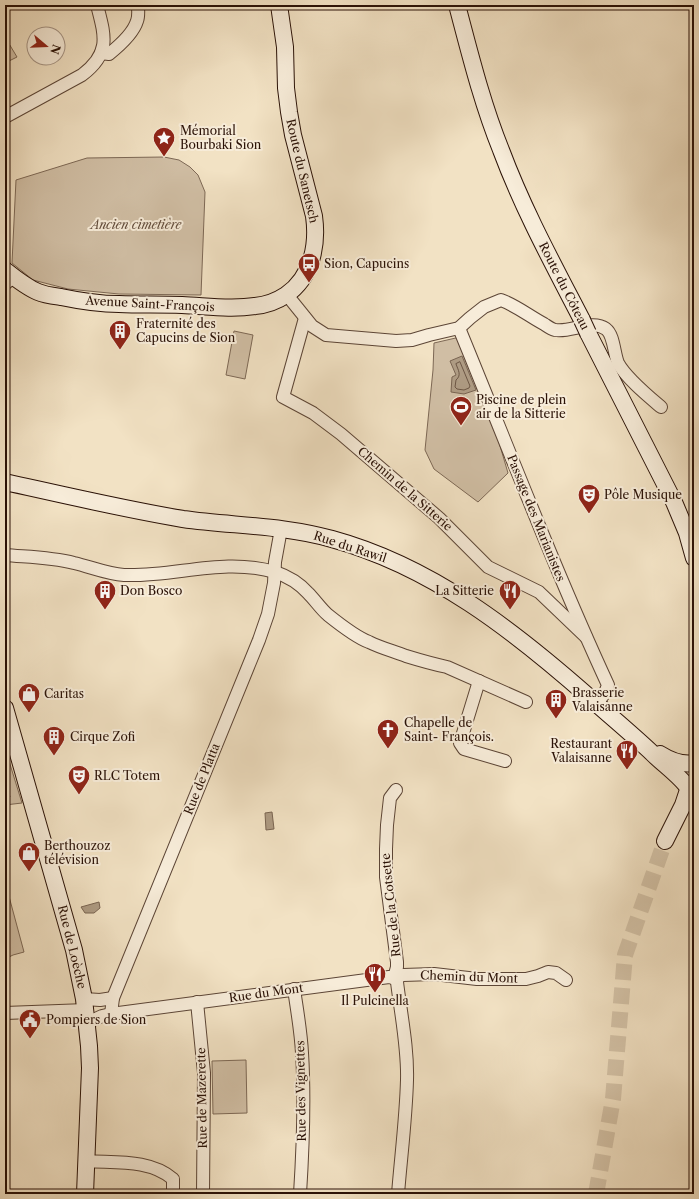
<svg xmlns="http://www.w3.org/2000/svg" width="699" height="1199" font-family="'Libre Caslon Text',serif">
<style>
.green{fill:#d0bea4;stroke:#7d6855}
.water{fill:#ae9b83;stroke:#796451}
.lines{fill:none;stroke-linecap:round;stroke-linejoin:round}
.shore{stroke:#6c5644;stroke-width:1}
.secondary-tunnel{stroke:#d4c3a8;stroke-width:16;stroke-dasharray:16 8;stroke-linecap:butt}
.street-casing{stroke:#5c4536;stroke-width:14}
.secondary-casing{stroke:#2a1106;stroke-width:18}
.street{stroke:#f7ecd9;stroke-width:12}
.secondary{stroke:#f7ecd9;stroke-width:16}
.secondary-bridge-casing{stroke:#2a1106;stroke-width:18;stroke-linecap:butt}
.secondary-bridge{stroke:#f7ecd9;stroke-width:16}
.labels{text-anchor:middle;stroke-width:4;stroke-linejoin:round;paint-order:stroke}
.poi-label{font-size:12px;fill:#2a1106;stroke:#f7ecd9;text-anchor:start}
.street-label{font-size:12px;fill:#2a1106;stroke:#f7ecd9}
.park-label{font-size:12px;font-style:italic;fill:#644e3d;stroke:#f7ecd9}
</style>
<rect width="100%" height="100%" fill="#f2e2c4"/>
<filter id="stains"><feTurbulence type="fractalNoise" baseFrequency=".005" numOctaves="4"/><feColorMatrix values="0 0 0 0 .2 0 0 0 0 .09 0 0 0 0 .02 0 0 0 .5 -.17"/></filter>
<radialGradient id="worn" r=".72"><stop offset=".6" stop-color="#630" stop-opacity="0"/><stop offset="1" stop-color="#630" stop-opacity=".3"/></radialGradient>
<!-- green -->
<g class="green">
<polygon points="5,37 17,57 5,63"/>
<polygon points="164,157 179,160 190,167 198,175 205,192 201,295 119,294 68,289 33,280 12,263 16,180 87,158"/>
<polygon points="234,331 253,335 245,379 226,375"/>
<polygon points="460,337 488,405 508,473 478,502 434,469 425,450 433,370 434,343"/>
<polygon points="9,761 22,803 5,805 5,798 10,797 5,780 5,762"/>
<polygon points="7,889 24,952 13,955 5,959 5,890"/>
<polygon points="246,1060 247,1113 213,1114 212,1061"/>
</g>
<!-- water -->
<g class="water">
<polygon points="462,356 476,390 464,394 451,392 452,377 456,375 450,361"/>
<polygon points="272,812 274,829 266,830 265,813"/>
<polygon points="99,902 100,908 94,913 85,913 81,907"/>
</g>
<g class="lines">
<!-- shore -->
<path class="shore" d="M460 362 470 386 469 388 464 390 457 389 455 387 456 380C462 375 458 370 456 364Z"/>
<!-- secondary-tunnel -->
<polyline class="secondary-tunnel" points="596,1194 613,1099 625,955 665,841"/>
<!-- street casing -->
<g class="street-casing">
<g id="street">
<path d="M101 53 109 54C119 46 133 34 137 21 139 16 138 10 138 5"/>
<path d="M5 117 82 75C111 53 105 36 97 5"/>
<polyline points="5,284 13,277"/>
<path d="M287 295 312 326 326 335 396 341 412 340 429 335 459 328 470 318 484 307 501 300C517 306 529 316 544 324 547 326 551 329 555 330 570 333 592 319 606 329 614 335 614 354 618 363 626 378 648 396 661 407"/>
<polyline points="305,318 283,397 313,413 341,434 439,518 488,567 539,592 586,637"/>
<path d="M459 328C508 447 554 568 608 685L605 693 597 703"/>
<path d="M5 555C28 557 51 557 74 563 91 567 107 574 124 575 176 577 223 557 275 572 287 576 299 583 308 593 315 600 321 609 328 615 338 623 358 638 369 642 381 648 393 651 406 656 419 660 433 664 447 667L526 702"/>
<polyline points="479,681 460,743 464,749 505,761"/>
<path d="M394 978 397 982C401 1015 408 1048 407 1080 406 1118 401 1156 398 1194"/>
<polyline points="394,978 397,967 397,962 386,877 386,849 387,825 390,798 396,790"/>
<path d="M294 989C297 1010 301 1032 302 1053 305 1100 303 1147 300 1194"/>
<polyline points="84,999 100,1000 113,998"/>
<polyline points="197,1002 204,1073 203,1194"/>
<polyline points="5,1013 86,1010"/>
<polyline points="111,1014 113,998 259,640 268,614 274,583 275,562 281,529"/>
<polyline points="87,1023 102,1016 111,1014 389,977 394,978 403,975 434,974 477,979 526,979 538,976 548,972 556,973 566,980"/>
<path d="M87 1161C115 1163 150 1159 173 1179V1194"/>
</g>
</g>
<!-- secondary casing -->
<g class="secondary-casing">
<g id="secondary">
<path d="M457 5C470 54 482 103 501 150 523 209 553 264 582 320"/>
<path d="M5 270C15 278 26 287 38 292 45 295 54 296 61 297 80 301 99 304 119 304 140 305 161 304 182 305 206 306 231 310 255 306 266 305 277 301 286 295 312 277 318 245 314 216L293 135 289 112 286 88 285 47 279 5"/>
<polyline points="588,333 674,502 687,533 694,558"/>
<path d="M5 482C64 495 123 509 183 519 232 526 283 525 332 539 431 566 513 630 589 697 610 716 632 734 652 753 663 764 676 773 686 785"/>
<polyline points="5,708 74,950 84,999 89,1046 90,1068 85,1194"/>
<path d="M660 754C671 761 681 765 694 763"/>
<polyline points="665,841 683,805 688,790"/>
</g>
</g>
<!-- street -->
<use href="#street" class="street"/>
<!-- secondary -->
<use href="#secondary" class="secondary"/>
<!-- secondary-bridge casing -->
<g class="secondary-bridge-casing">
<polyline id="secondary-bridge" points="582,320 588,333"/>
</g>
<!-- secondary-bridge -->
<use href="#secondary-bridge" class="secondary-bridge"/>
</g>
<!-- icons -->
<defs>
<g id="sight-pin" transform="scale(1.15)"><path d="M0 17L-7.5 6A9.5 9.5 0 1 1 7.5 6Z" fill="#8f2418" stroke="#f7ecd9"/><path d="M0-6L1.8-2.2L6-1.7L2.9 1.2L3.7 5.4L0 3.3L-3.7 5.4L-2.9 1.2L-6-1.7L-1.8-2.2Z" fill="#fff"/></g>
<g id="bus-pin" transform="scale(1.15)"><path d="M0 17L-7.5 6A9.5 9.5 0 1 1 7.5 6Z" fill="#8f2418" stroke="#f7ecd9"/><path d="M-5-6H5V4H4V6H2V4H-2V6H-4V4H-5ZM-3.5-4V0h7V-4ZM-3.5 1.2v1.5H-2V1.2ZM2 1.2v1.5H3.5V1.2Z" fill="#fff"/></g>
<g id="building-pin" transform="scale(1.15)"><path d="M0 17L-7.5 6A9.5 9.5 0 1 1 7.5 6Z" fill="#8f2418" stroke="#f7ecd9"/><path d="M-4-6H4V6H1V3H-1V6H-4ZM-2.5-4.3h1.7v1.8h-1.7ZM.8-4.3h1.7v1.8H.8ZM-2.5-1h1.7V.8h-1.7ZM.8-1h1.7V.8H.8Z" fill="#fff"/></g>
<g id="stadium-pin" transform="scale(1.15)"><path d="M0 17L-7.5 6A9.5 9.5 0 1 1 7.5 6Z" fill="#8f2418" stroke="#f7ecd9"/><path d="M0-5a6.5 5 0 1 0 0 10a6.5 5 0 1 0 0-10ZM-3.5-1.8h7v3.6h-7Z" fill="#fff"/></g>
<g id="theatre-pin" transform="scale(1.15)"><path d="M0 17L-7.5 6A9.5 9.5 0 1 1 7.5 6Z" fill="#8f2418" stroke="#f7ecd9"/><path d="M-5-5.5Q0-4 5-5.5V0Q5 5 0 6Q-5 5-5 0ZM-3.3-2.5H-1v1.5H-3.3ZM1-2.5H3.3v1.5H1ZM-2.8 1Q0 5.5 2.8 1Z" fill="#fff"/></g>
<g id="restaurant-pin" transform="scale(1.15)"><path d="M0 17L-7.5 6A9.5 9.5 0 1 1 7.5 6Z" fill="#8f2418" stroke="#f7ecd9"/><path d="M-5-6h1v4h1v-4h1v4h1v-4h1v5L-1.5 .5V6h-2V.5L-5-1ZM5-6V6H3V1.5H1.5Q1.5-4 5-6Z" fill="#fff"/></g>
<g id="shop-pin" transform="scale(1.15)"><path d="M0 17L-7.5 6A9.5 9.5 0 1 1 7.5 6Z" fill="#8f2418" stroke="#f7ecd9"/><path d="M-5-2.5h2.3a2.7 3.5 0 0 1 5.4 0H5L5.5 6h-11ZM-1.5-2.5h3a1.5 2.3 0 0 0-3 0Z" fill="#fff"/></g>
<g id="church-pin" transform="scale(1.15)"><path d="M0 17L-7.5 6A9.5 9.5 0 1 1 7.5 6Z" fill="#8f2418" stroke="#f7ecd9"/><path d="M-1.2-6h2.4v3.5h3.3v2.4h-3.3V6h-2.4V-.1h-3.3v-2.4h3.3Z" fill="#fff"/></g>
<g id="civic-pin" transform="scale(1.15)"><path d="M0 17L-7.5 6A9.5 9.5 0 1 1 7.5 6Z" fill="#8f2418" stroke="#f7ecd9"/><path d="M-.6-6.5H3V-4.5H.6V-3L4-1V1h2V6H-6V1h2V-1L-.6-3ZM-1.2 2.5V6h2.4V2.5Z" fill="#fff"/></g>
</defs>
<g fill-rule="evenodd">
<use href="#sight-pin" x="164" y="138"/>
<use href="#bus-pin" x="309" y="264"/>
<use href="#building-pin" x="120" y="331"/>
<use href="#stadium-pin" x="461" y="407"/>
<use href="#theatre-pin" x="589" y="495"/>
<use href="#building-pin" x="105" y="591"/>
<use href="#restaurant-pin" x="510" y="591"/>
<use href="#shop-pin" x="29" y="694"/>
<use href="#building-pin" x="556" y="700"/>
<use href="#church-pin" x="388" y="730"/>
<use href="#building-pin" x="54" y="737"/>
<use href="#restaurant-pin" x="627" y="751"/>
<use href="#theatre-pin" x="79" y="776"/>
<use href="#shop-pin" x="29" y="853"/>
<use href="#restaurant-pin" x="375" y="974"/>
<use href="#civic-pin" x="30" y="1020"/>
</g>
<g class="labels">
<!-- poi labels -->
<g class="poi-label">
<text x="180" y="135">Mémorial<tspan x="180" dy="14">Bourbaki Sion</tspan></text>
<text x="324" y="268">Sion, Capucins</text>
<text x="136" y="328">Fraternité des<tspan x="136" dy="14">Capucins de Sion</tspan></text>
<text x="476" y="404">Piscine de plein<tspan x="476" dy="14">air de la Sitterie</tspan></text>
<text x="604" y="499">Pôle Musique</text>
<text x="120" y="595">Don Bosco</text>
<text x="494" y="595" text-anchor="end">La Sitterie</text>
<text x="572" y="697">Brasserie<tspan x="572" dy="14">Valaisanne</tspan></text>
<text x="44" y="698">Caritas</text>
<text x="404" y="727">Chapelle de<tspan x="404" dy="14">Saint- François.</tspan></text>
<text x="70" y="741">Cirque Zofi</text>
<text x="612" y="748" text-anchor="end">Restaurant<tspan x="612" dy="14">Valaisanne</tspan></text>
<text x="94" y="780">RLC Totem</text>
<text x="44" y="850">Berthouzoz<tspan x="44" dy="14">télévision</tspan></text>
<text x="375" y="1005" text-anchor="middle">Il Pulcinella</text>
<text x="46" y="1024">Pompiers de Sion</text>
</g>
<!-- street labels -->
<g class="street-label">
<text transform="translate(302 171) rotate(77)" y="4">Route du Sanetsch</text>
<text transform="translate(564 286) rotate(63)" y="4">Route du Côteau</text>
<text transform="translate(150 304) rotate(3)" y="4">Avenue Saint-François</text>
<text transform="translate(405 489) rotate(41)" y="4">Chemin de la Sitterie</text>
<text transform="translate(536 518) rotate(68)" y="4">Passage des Marianistes</text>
<text transform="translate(350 547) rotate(18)" y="4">Rue du Rawil</text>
<text transform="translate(202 779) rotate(-68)" y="4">Rue de Platta</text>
<text transform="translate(391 905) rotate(-96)" y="4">Rue de la Cotsette</text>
<text transform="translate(72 947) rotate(76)" y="4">Rue de Loèche</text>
<text transform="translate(469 977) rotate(2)" y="4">Chemin du Mont</text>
<text transform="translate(266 993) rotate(-8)" y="4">Rue du Mont</text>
<text transform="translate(301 1091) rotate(-91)" y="4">Rue des Vignettes</text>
<text transform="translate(202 1098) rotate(-91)" y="4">Rue de Mazerette</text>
</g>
<!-- park labels -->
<g class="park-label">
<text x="136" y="229">Ancien cimetière</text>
</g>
</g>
<!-- margin -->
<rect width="699" height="1199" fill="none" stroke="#f2e2c4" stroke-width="20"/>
<rect x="6" y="6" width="687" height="1187" fill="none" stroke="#2a1106" stroke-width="2"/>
<rect x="10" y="10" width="679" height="1179" fill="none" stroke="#2a1106"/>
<!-- north arrow -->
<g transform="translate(46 46) rotate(109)"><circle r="19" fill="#f7ecd9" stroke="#a59485"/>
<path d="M0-3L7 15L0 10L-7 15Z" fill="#8f2418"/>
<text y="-6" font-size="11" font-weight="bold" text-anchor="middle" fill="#2a1106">N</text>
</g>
<rect width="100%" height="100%" filter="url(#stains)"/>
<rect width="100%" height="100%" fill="url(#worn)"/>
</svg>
